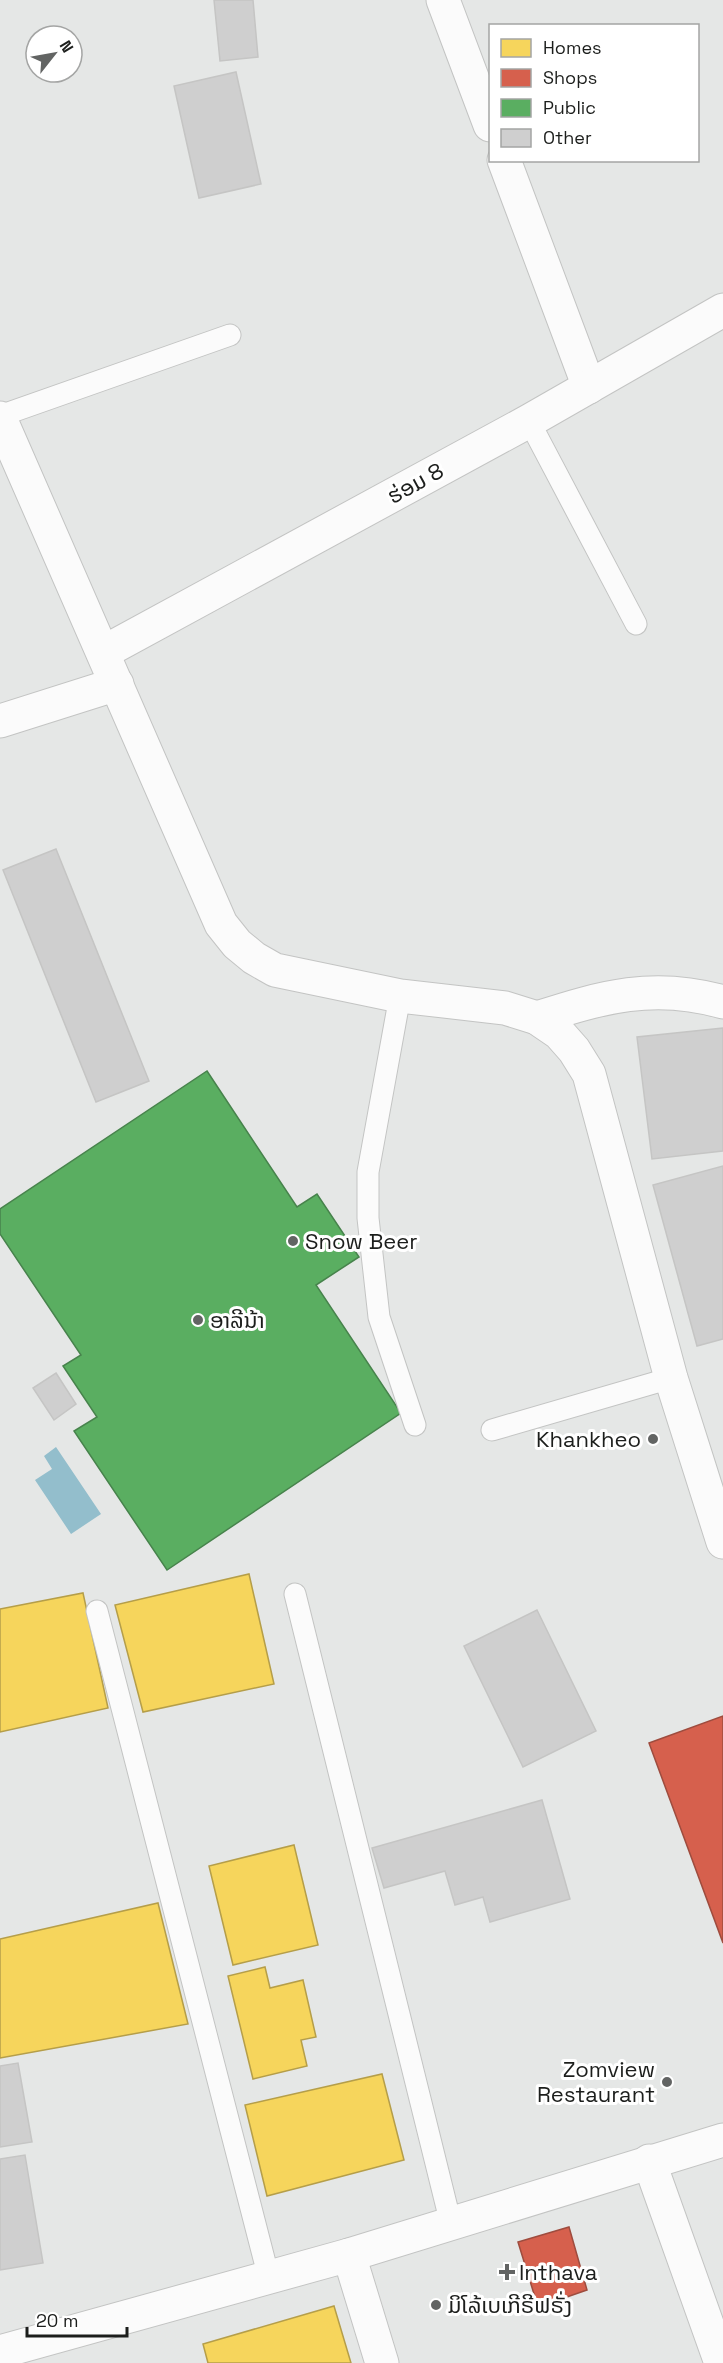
<svg xmlns="http://www.w3.org/2000/svg" width="723" height="2363" font-family="'Space Grotesk','Noto Sans Lao',sans-serif">
<style>
.water{fill:#93becc}
.homes{fill:#f6d55c;stroke:#b59e49;stroke-width:1.5}
.shops{fill:#d6604d;stroke:#9e4c3e;stroke-width:1.5}
.public{fill:#5aae61;stroke:#47834c;stroke-width:1.5}
.building{fill:#cfcfcf;stroke:#c5c5c4;stroke-width:1.5}
.lines{fill:none;stroke-linecap:round;stroke-linejoin:round}
.lane-casing{stroke:#c3c4c3;stroke-width:23}
.street-casing{stroke:#c3c4c3;stroke-width:35}
.secondary-casing{stroke:#c3c4c3;stroke-width:35}
.lane{stroke:#fbfbfb;stroke-width:21}
.street{stroke:#fbfbfb;stroke-width:33}
.secondary{stroke:#fbfbfb;stroke-width:33}
.poi-dot{fill:#626463;stroke:#fff;stroke-width:2}
.labels{text-anchor:middle;stroke-width:6;stroke-linejoin:round;paint-order:stroke}
.street-label{font-size:22px;fill:#1c1e1c;stroke:#fff}
.poi-label{font-size:22px;fill:#1c1e1c;stroke:#fff;text-anchor:start}
</style>
<rect width="100%" height="100%" fill="#e5e7e6"/>
<!-- water -->
<polygon class="water" points="56,1447 101,1514 71,1534 35,1480 52,1469 44,1456"/>
<!-- homes -->
<g class="homes">
<polygon points="249,1574 274,1684 143,1712 115,1605"/>
<polygon points="83,1593 108,1708 0,1732 0,1609"/>
<polygon points="294,1845 318,1945 233,1965 209,1866"/>
<polygon points="158,1903 188,2024 0,2058 0,1939"/>
<polygon points="265,1967 270,1988 303,1980 316,2037 301,2040 307,2066 253,2079 228,1976"/>
<polygon points="382,2074 404,2160 267,2196 245,2105"/>
<polygon points="334,2306 351,2363 208,2363 203,2344"/>
</g>
<!-- shops -->
<g class="shops">
<polygon points="723,1716 723,1943 649,1743"/>
<polygon points="569,2227 587,2290 538,2307 518,2242"/>
</g>
<!-- public -->
<polygon class="public" points="207,1071 297,1207 317,1194 359,1257 316,1285 401,1413 167,1570 74,1431 97,1417 63,1366 81,1355 0,1234 0,1209"/>
<!-- building -->
<g class="building">
<polygon points="214,0 253,0 258,57 220,61"/>
<polygon points="236,72 261,184 199,198 174,86"/>
<polygon points="56,849 149,1081 96,1102 3,870"/>
<polygon points="723,1028 723,1151 652,1159 637,1037"/>
<polygon points="723,1166 723,1339 697,1346 653,1185"/>
<polygon points="56,1373 76,1404 54,1420 33,1388"/>
<polygon points="537,1610 596,1731 523,1767 464,1646"/>
<polygon points="542,1800 570,1899 490,1922 483,1897 455,1905 445,1871 384,1888 372,1848"/>
<polygon points="18,2063 32,2142 0,2147 0,2066"/>
<polygon points="25,2155 43,2263 0,2270 0,2159"/>
</g>
<g class="lines">
<!-- lane casing -->
<g class="lane-casing">
<g id="lane">
<polyline points="0,416 230,335"/>
<polyline points="529,421 636,624"/>
<polyline points="400,996 368,1172 368,1218 379,1317 415,1425"/>
<polyline points="492,1430 671,1378"/>
<polyline points="295,1594 451,2224"/>
<polyline points="97,1611 269,2278"/>
</g>
</g>
<!-- street casing -->
<g class="street-casing">
<g id="street">
<polyline points="443,0 490,125"/>
<polyline points="504,160 589,387"/>
<polyline points="0,418 221,924 237,944 254,958 275,970 400,996 505,1008 537,1018 559,1033 574,1050 589,1074 671,1378 723,1542"/>
<polyline points="104,652 529,421 723,310"/>
<polyline points="0,721 117,684"/>
<path d="M537 1018C602 997 654 982 723 1002"/>
<polyline points="649,2161 721,2363"/>
<polyline points="349,2255 382,2363"/>
</g>
</g>
<!-- secondary casing -->
<g class="secondary-casing">
<polyline id="secondary" points="0,2352 349,2255 723,2140"/>
</g>
<!-- lane -->
<use href="#lane" class="lane"/>
<!-- street -->
<use href="#street" class="street"/>
<!-- secondary -->
<use href="#secondary" class="secondary"/>
</g>
<!-- markers -->
<g class="poi-dot">
<circle cx="293" cy="1241" r="6"/>
<circle cx="198" cy="1320" r="6"/>
<circle cx="653" cy="1439" r="6"/>
<circle cx="667" cy="2082" r="6"/>
<path d="M504 2263h6v6h6v6h-6v6h-6v-6h-6v-6h6z"/>
<circle cx="436" cy="2305" r="6"/>
</g>
<g class="labels">
<!-- street labels -->
<g class="street-label">
<text transform="translate(415 483) rotate(-29)" y="8">ຮ່ອມ 8</text>
</g>
<!-- poi labels -->
<g class="poi-label">
<text x="305" y="1249">Snow Beer</text>
<text x="210" y="1328">ອາລີນ້າ</text>
<text x="641" y="1447" text-anchor="end">Khankheo</text>
<text x="655" y="2077" text-anchor="end">Zomview<tspan x="655" dy="25">Restaurant</tspan></text>
<text x="519" y="2280">Inthava</text>
<text x="448" y="2313">ມິໂລ້ເບເກີຣີຟຣັ່ງ</text>
</g>
</g>
<!-- legend -->
<rect x="489" y="24" width="210" height="138" fill="#ffffff" stroke="#a4a5a4" stroke-width="1.5"/>
<rect x="501" y="39" width="30" height="18" fill="#f6d55c" stroke="#a4a5a4" stroke-width="1.5"/>
<text x="543" y="54" font-size="18" fill="#1c1e1c">Homes</text>
<rect x="501" y="69" width="30" height="18" fill="#d6604d" stroke="#a4a5a4" stroke-width="1.5"/>
<text x="543" y="84" font-size="18" fill="#1c1e1c">Shops</text>
<rect x="501" y="99" width="30" height="18" fill="#5aae61" stroke="#a4a5a4" stroke-width="1.5"/>
<text x="543" y="114" font-size="18" fill="#1c1e1c">Public</text>
<rect x="501" y="129" width="30" height="18" fill="#cfcfcf" stroke="#a4a5a4" stroke-width="1.5"/>
<text x="543" y="144" font-size="18" fill="#1c1e1c">Other</text>
<!-- north arrow -->
<g transform="translate(54 54) rotate(59)"><circle r="28" fill="#ffffff" stroke="#a4a5a4" stroke-width="1.5"/>
<path d="M0-4.5L10 22L0 15L-10 22Z" fill="#626463"/>
<text y="-9" font-size="16" font-weight="bold" text-anchor="middle" fill="#1c1e1c">N</text>
</g>
<!-- scale -->
<path d="M27 2327v9h100v-9" fill="none" stroke="#1c1e1c" stroke-width="3"/>
<text x="36" y="2327" font-size="18" fill="#1c1e1c" stroke="#ffffff" stroke-width="4.5" paint-order="stroke">20 m</text>
</svg>
